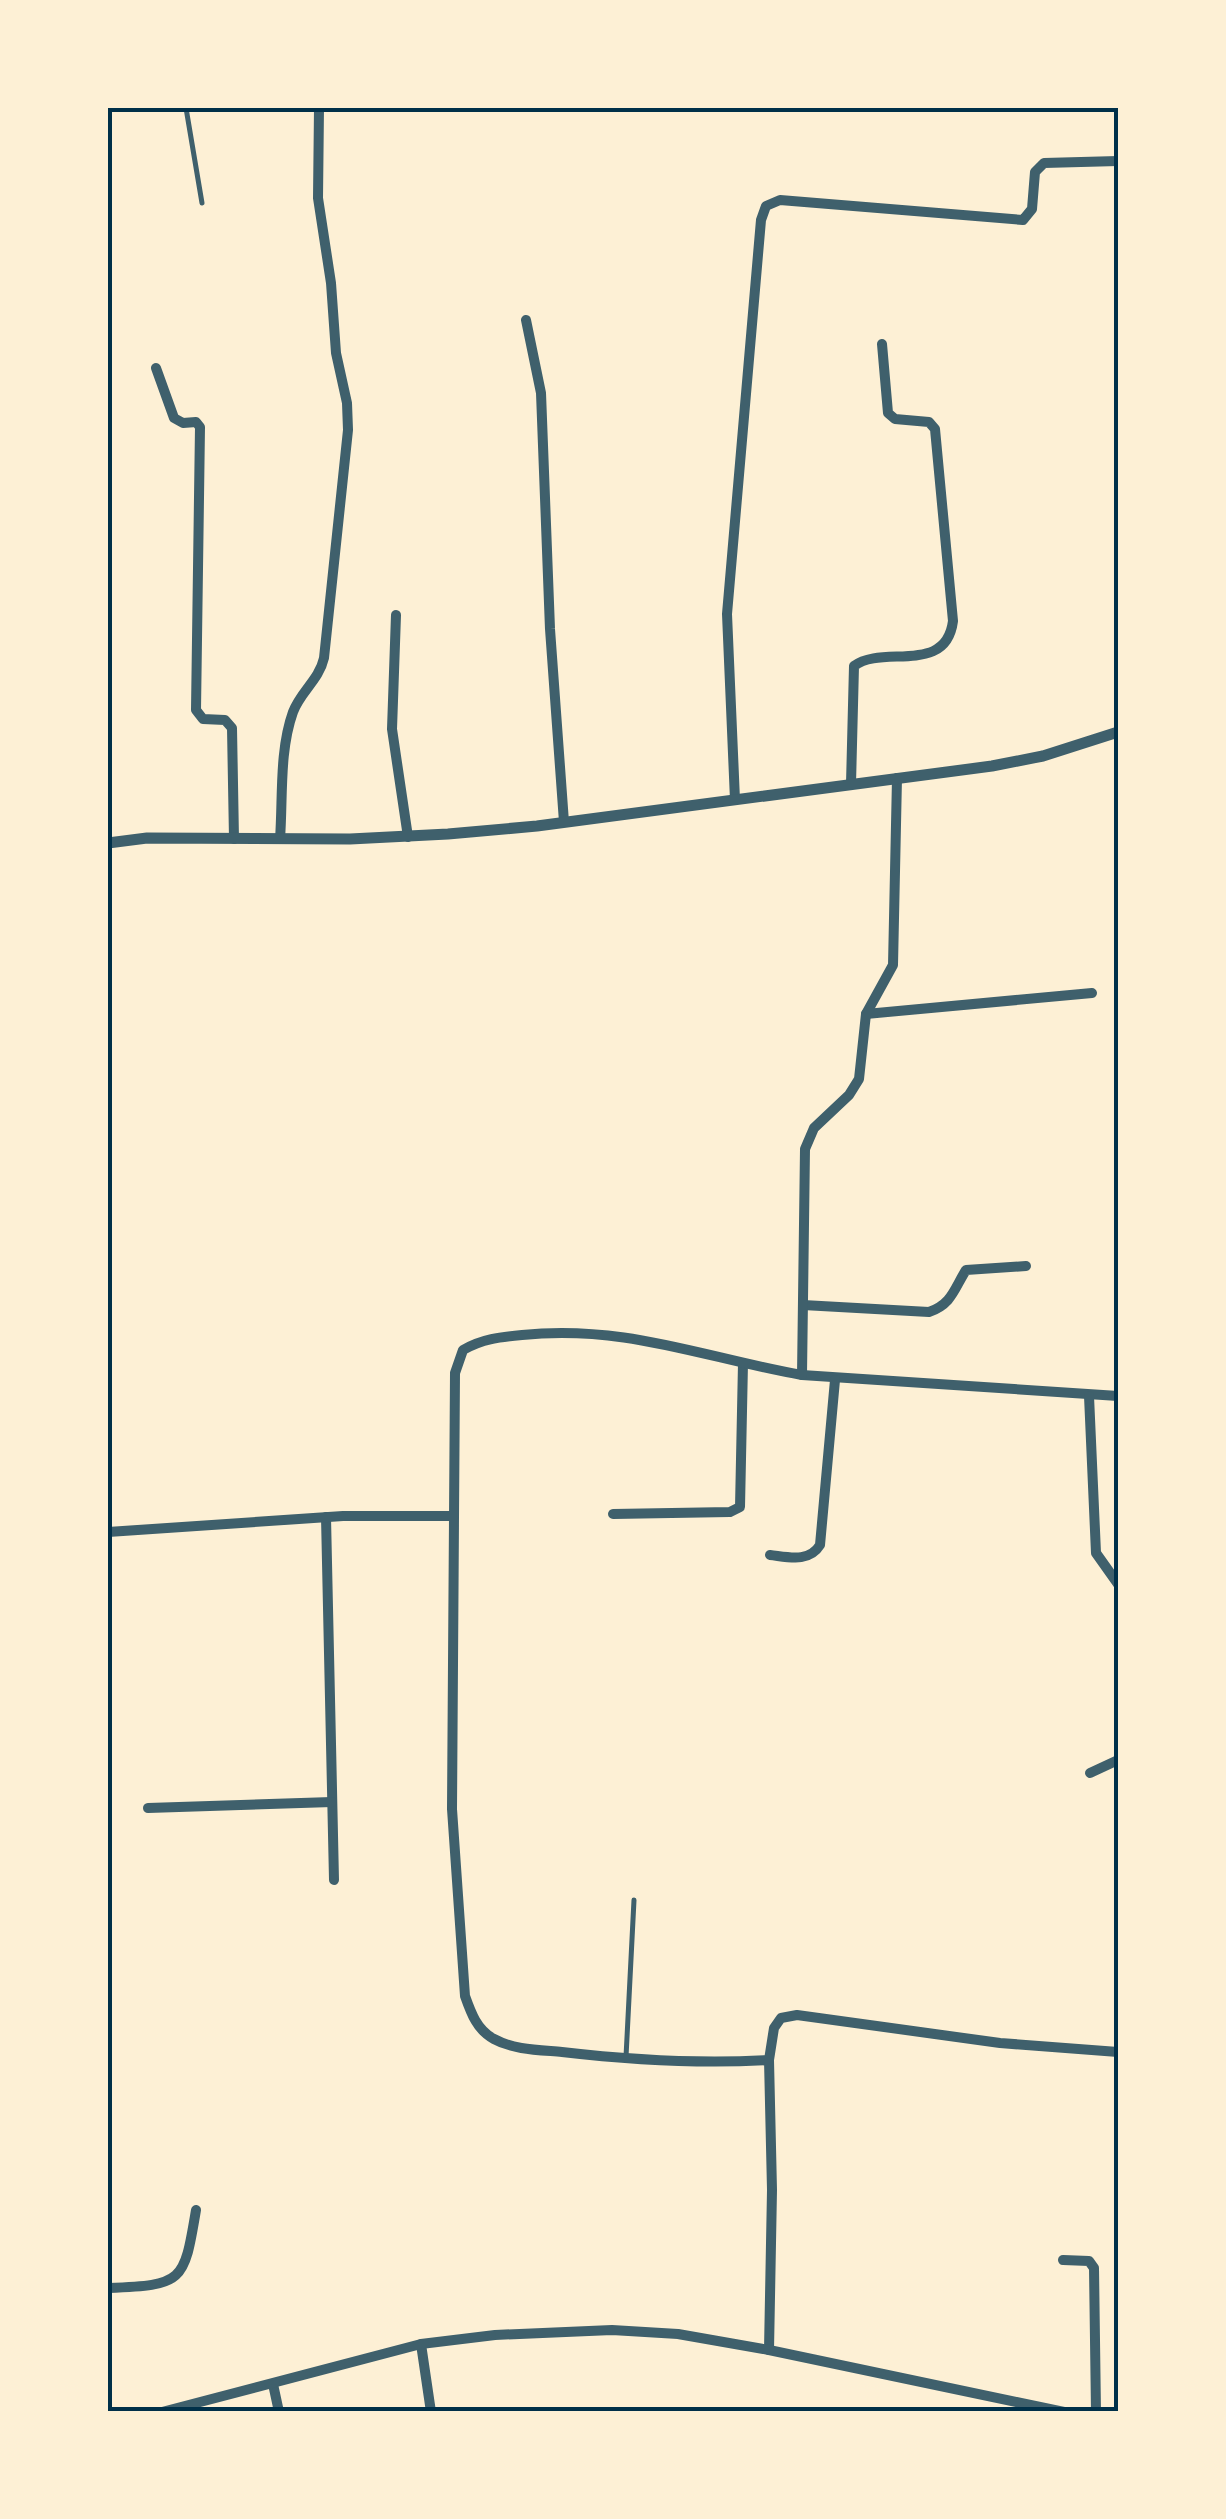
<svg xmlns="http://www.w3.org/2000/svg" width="1226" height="2519" font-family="'Open Sans',sans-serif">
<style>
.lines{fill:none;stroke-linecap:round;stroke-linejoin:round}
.service{stroke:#3f606c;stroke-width:5}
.minor{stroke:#3f606c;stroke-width:10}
.tertiary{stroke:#3f606c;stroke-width:11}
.neatline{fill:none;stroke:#003049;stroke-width:4}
</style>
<rect width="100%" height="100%" fill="#fdf0d5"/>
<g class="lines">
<!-- service -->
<g class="service">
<polyline points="186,108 202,203"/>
<polyline points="626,2057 634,1900"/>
</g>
<!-- minor -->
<g class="minor">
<polyline points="526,320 541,393 550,629 564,822"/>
<polyline points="156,368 174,418 183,423 196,422 200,427 196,710 203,719 225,720 232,728 234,839"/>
<polyline points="396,615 392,729 408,837"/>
<path d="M851 784 854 666C882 644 946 676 953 621L935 429 929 422 895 419 888 413 882 344"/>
<polyline points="735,800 727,614 761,220 766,206 780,200 1023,220 1032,209 1035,172 1044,163 1118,161"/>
<path d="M280 839C283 799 279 751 293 712 301 691 319 680 324 658L348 430 347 403 336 353 331 283 318 198 319 108"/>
<polyline points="866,1014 1092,993"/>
<path d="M803 1305 929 1312C952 1304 954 1289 966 1270L1026 1266"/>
<polyline points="802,1375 1118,1396"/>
<polyline points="1089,1396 1096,1553 1118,1584"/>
<polyline points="613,1514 730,1512 740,1507 743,1363"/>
<polyline points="326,1517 334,1880"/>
<polyline points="108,1532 343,1516 454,1516"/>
<path d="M770 1555C788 1557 809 1563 820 1545L835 1380"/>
<polyline points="1090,1773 1118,1760"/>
<polyline points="148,1808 332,1802"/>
<path d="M769 2060C699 2064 631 2060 562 2052 540 2050 514 2050 494 2039 477 2030 471 2013 465 1996L452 1809 455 1373 463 1350C482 1339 500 1337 522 1335 624 1324 705 1358 802 1375L805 1149 814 1128 849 1095 859 1079 866 1014 893 965 897 778"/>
<polyline points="1063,2260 1089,2261 1094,2268 1096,2412"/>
<path d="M108 2288C183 2285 184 2283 196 2210"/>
<polyline points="421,2344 431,2412"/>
<polyline points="769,2350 772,2190 769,2060 774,2028 781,2018 797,2015 1000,2043 1118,2052"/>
<polyline points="273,2384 279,2412"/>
<polyline points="162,2412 421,2344 495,2335 612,2330 678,2334 769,2350 1064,2412"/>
</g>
<!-- tertiary -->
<polyline class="tertiary" points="108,843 147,838 350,839 448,834 537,826 992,766 1043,756 1118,732"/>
</g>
<!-- border -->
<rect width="1226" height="2519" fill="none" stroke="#fdf0d5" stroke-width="220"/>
<rect x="110" y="110" width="1006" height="2299" class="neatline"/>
</svg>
